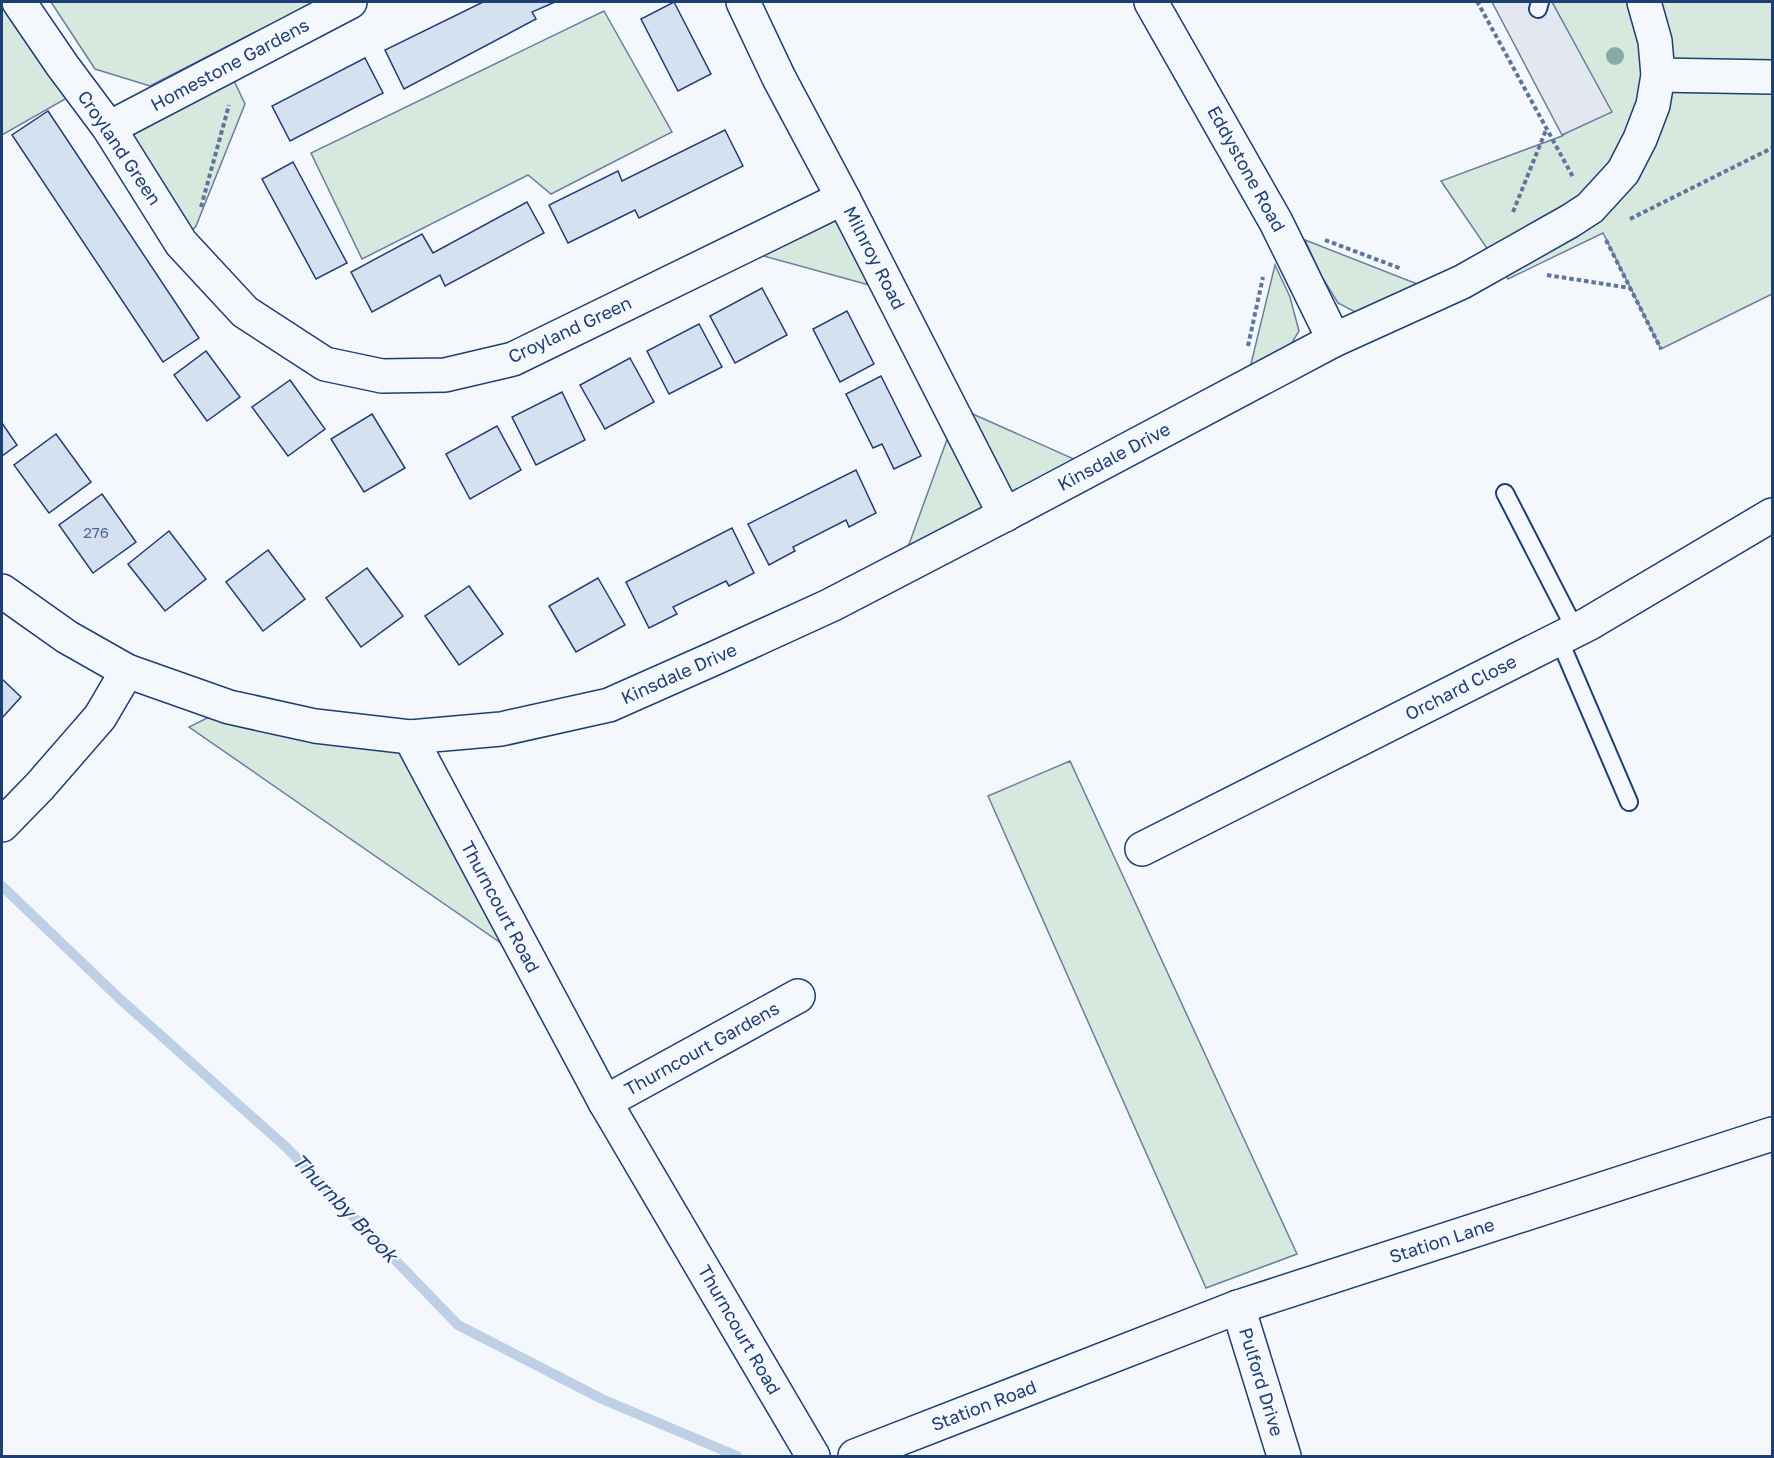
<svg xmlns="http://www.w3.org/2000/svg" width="1774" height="1458" font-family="'Golos Text',sans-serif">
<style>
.green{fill:#d7e8df;stroke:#687fa3;stroke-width:1.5}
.parking{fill:#e3e8f0;stroke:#687fa3;stroke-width:1.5}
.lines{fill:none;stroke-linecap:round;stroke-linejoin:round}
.stream{stroke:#bed0e5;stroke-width:10}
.building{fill:#d5e0f0;stroke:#1d3f73;stroke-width:1.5}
.lane-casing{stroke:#1d3f73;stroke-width:20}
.street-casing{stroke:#1d3f73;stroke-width:36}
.secondary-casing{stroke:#1d3f73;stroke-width:36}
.path{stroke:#5e769c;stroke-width:4;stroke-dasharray:4.5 3;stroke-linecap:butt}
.lane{stroke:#f4f7fb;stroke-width:16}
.street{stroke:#f4f7fb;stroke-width:33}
.secondary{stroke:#f4f7fb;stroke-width:33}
.tree{fill:#86aba6}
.labels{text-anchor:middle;stroke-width:4.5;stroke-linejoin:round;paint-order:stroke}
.number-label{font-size:15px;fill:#4b6792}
.street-label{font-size:18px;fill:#1d3f73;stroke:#f4f7fb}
.water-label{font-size:20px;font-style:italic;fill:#1d3f73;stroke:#f4f7fb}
</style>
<rect width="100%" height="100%" fill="#f4f7fb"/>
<!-- green -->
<g class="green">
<polygon points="2,2 22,2 81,90 2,135"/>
<polygon points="51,2 319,2 263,28 150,86 95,69"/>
<polygon points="1552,2 1772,2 1772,294 1661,349 1603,233 1508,279 1441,181 1562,136 1605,101"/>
<polygon points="604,11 672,132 551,194 528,175 362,259 311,153"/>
<polygon points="227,66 245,104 196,226 181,243 109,128"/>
<polygon points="843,198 891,291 746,251"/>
<polygon points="1305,240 1425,287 1357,313 1338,303 1322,277"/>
<polygon points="1275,265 1290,297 1299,331 1287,351 1250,368"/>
<polygon points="948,403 1094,468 1008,513"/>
<polygon points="949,434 996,519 900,569"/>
<polygon points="229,707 410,737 531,964 189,727"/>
<polygon points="1070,761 1297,1254 1206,1288 988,796"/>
</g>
<!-- parking -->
<polygon class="parking" points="1492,2 1552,2 1612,112 1562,135"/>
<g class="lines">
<!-- stream -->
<polyline class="stream" points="2,886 120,999 287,1148 458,1325 602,1399 737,1456"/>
</g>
<!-- building -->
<g class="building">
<polygon points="483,2 555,2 532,12 536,19 404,89 385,50"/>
<polygon points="674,2 711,74 678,91 641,19"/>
<polygon points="365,58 383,93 290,141 272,106"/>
<polygon points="48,111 199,338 163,362 12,135"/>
<polygon points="725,130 743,166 639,218 635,210 568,243 549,205 618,171 622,181"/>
<polygon points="293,162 347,263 316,279 262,179"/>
<polygon points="527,202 544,233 445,286 440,275 372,312 351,272 422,234 433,253"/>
<polygon points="762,288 787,335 735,363 710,316"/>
<polygon points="847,311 874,364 840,382 813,329"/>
<polygon points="699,324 722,367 669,394 647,351"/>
<polygon points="206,351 240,397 207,421 174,375"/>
<polygon points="630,358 654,402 605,429 580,385"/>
<polygon points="881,376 921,456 894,469 882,444 873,448 846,394"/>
<polygon points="290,380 325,429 288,456 252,407"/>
<polygon points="562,392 585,440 536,465 512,417"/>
<polygon points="372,414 405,468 364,492 331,439"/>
<polygon points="2,423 17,445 2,456"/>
<polygon points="497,426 521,470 470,499 446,454"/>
<polygon points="56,434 91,482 49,513 14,465"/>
<polygon points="856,470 876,513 849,527 846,520 793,547 795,551 769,565 748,524"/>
<polygon points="102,494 136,542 93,573 59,525"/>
<polygon points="732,528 754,573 729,586 726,581 673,607 677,614 649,628 626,582"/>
<polygon points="169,531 206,579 165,611 128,564"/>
<polygon points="268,550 305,599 263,631 226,582"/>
<polygon points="367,568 403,616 361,647 326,598"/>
<polygon points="598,578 625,625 576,652 549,606"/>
<polygon points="469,586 503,634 459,665 425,616"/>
<polygon points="2,679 21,697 2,718"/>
</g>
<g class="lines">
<!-- lane casing -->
<g class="lane-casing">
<g id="lane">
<polyline points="1538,9 1540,2"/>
<polyline points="1505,493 1576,631"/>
<polyline points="1559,639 1629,802"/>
</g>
</g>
<!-- street casing -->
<g class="street-casing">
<g id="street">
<polyline points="19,2 62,65 109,128 181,243 245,312 325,364 382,376 445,375 513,359 843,198"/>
<polyline points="743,2 779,78 843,198 1005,515"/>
<polyline points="1151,2 1276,222 1334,340"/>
<polyline points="1658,75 1772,77"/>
<polyline points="109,128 350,2"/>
<polyline points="2,591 67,637 127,671 229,707 315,726 410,737 605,1102 813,1456"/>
<polyline points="410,737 501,729 609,705 715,658 831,605 1008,513 1334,340 1462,282 1570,221 1590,208 1623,172 1640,139 1653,105 1658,75 1655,41 1644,2"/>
<polyline points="2,825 40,786 100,717 127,671"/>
<polyline points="1142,849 1588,624 1772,515"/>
<polyline points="605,1102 798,996"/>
<polyline points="1238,1307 1284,1456"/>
</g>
</g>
<!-- secondary casing -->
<g class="secondary-casing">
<polyline id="secondary" points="855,1456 1238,1307 1772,1134"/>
</g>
<!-- path -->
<g class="path">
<polyline points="1480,2 1478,3 1573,177"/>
<polyline points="201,207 229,105"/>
<polyline points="1513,212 1546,130"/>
<polyline points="1630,219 1772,148"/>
<polyline points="1325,240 1402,269"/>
<polyline points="1606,240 1661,349"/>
<polyline points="1547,275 1630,288"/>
<polyline points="1248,346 1263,277"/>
</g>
<!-- lane -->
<use href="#lane" class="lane"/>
<!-- street -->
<use href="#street" class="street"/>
<!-- secondary -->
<use href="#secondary" class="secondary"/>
</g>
<!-- trees -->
<circle class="tree" cx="1615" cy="56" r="9"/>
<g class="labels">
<!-- number labels -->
<g class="number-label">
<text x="96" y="538">276</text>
</g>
<!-- street labels -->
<g class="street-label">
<text transform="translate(230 65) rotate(-28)" y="6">Homestone Gardens</text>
<text transform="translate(119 148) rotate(56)" y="6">Croyland Green</text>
<text transform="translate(1246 169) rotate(61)" y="6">Eddystone Road</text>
<text transform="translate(874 258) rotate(63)" y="6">Milnroy Road</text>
<text transform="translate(570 330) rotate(-25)" y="6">Croyland Green</text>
<text transform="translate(1114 457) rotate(-28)" y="6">Kinsdale Drive</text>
<text transform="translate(679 674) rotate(-24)" y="6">Kinsdale Drive</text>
<text transform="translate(1461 688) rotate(-27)" y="6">Orchard Close</text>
<text transform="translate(500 907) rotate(62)" y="6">Thurncourt Road</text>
<text transform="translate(702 1049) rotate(-29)" y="6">Thurncourt Gardens</text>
<text transform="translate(1442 1241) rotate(-18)" y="6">Station Lane</text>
<text transform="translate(739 1330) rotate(60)" y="6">Thurncourt Road</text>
<text transform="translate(1261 1382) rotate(73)" y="6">Pulford Drive</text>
<text transform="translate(984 1406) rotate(-21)" y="6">Station Road</text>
</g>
<!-- water labels -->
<g class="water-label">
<text transform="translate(345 1208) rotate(46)" y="7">Thurnby Brook</text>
</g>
</g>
<!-- border -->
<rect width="1774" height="1458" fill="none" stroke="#1d3f73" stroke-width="6"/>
</svg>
